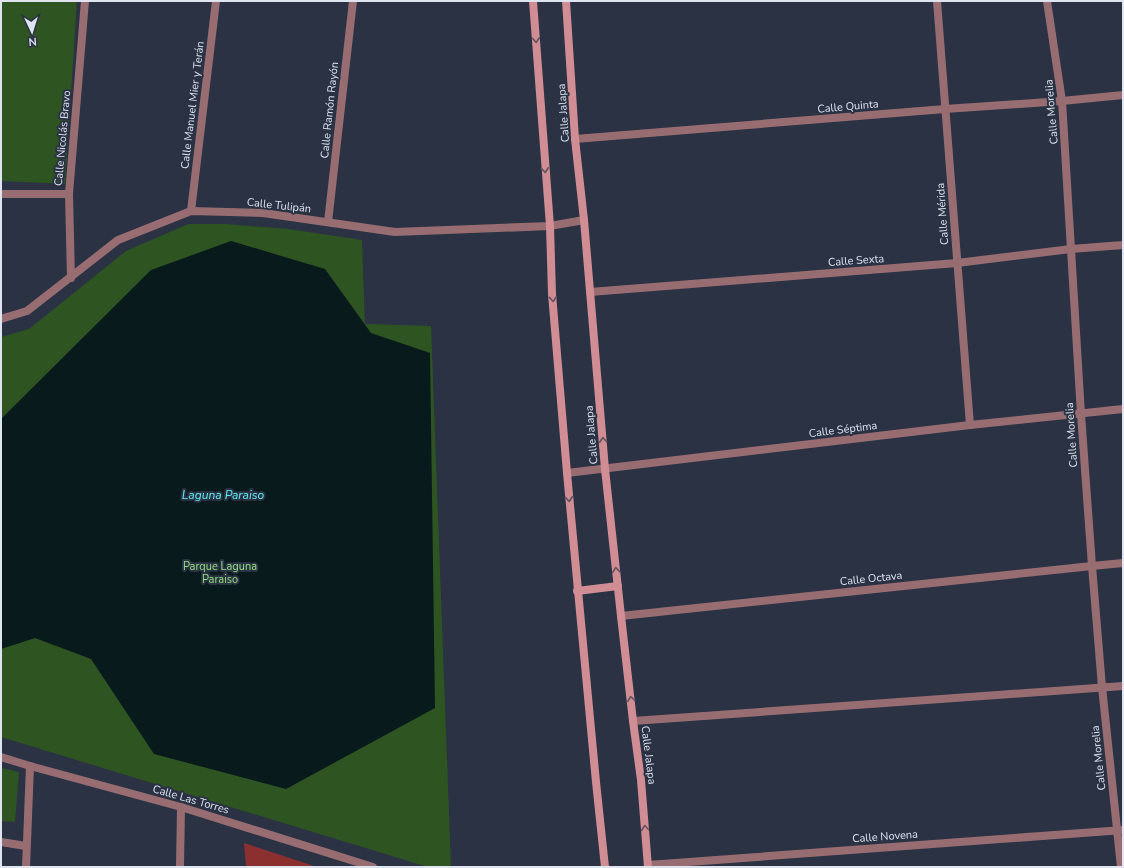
<svg xmlns="http://www.w3.org/2000/svg" width="1124" height="868" font-family="'Nunito Sans',sans-serif">
<style>
.green{fill:#2e5422}
.water{fill:#081a1b}
.building{fill:#8b302f}
.lines{fill:none;stroke-linecap:round;stroke-linejoin:round}
.street{stroke:#986d71;stroke-width:8}
.secondary{stroke:#d18d94;stroke-width:8}
.oneway{stroke:#645260}
.labels{text-anchor:middle;stroke-width:4;stroke-linejoin:round;paint-order:stroke}
.street-label{font-size:11px;fill:#dee4f0;stroke:#2a3244}
.park-label{font-size:11px;fill:#93e07c;stroke:#2a3244}
.water-label{font-size:12px;font-style:italic;fill:#5deef5;stroke:#2a3244}
</style>
<rect width="100%" height="100%" fill="#2a3244"/>
<!-- green -->
<g class="green">
<polygon points="1,1 77,1 65,184 1,181"/>
<polygon points="188,224 226,224 288,229 362,240 365,324 431,326 451,867 428,867 1,737 1,337 29,329 126,251"/>
<polygon points="1,768 19,772 15,822 1,821"/>
</g>
<!-- water -->
<polygon class="water" points="231,241 325,269 371,333 430,353 435,708 286,789 154,754 91,659 35,638 1,649 1,419 151,270"/>
<!-- building -->
<polygon class="building" points="244,843 317,867 246,867"/>
<g class="lines">
<!-- street -->
<g class="street">
<polyline points="937,1 970,425"/>
<polyline points="1047,1 1062,101 1081,414 1092,566 1102,687 1121,867"/>
<polyline points="575,139 945,109 1062,101 1123,95"/>
<polyline points="1,194 69,194"/>
<polyline points="191,211 216,1"/>
<polyline points="328,222 353,1"/>
<polyline points="71,278 69,194 85,1"/>
<polyline points="590,292 957,263 1071,249 1123,245"/>
<polyline points="1,319 27,311 118,240 191,211 263,213 395,232 550,226 584,220"/>
<polyline points="567,473 970,425 1123,409"/>
<polyline points="621,616 1092,566 1123,563"/>
<polyline points="633,721 1123,686"/>
<polyline points="1,757 30,766 181,807 373,867"/>
<polyline points="1,842 26,846"/>
<polyline points="648,865 1123,830"/>
<polyline points="26,867 30,766"/>
<polyline points="180,867 181,807"/>
</g>
<!-- secondary -->
<g class="secondary">
<polyline points="533,1 550,226 552,294 567,473 596,782 605,867"/>
<polyline points="566,1 575,139 584,220 605,469 621,616 633,721 641,780 648,867"/>
<polyline points="577,591 618,586"/>
</g>
</g>
<!-- one-way arrows -->
<defs><path id="oneway-chevron" d="M-2-3.5L2.5 0L-2 3.5" fill="none" stroke-width="1.6" stroke-linecap="round" stroke-linejoin="round"/></defs>
<g class="oneway">
<use href="#oneway-chevron" transform="translate(536 40) rotate(86)"/>
<use href="#oneway-chevron" transform="translate(545 170) rotate(86)"/>
<use href="#oneway-chevron" transform="translate(553 299) rotate(86)"/>
<use href="#oneway-chevron" transform="translate(603 440) rotate(-95)"/>
<use href="#oneway-chevron" transform="translate(569 499) rotate(85)"/>
<use href="#oneway-chevron" transform="translate(616 570) rotate(-96)"/>
<use href="#oneway-chevron" transform="translate(631 699) rotate(-97)"/>
<use href="#oneway-chevron" transform="translate(645 828) rotate(-95)"/>
</g>
<g class="labels">
<!-- street labels -->
<g class="street-label">
<text transform="translate(192 105) rotate(-83)" y="4">Calle Manuel Mier y Terán</text>
<text transform="translate(848 106) rotate(-5)" y="4">Calle Quinta</text>
<text transform="translate(329 110) rotate(-84)" y="4">Calle Ramón Rayón</text>
<text transform="translate(1051 112) rotate(-95)" y="4">Calle Morelia</text>
<text transform="translate(563 113) rotate(-94)" y="4">Calle Jalapa</text>
<text transform="translate(62 138) rotate(-85)" y="4">Calle Nicolás Bravo</text>
<text transform="translate(279 205) rotate(6)" y="4">Calle Tulipán</text>
<text transform="translate(942 214) rotate(-94)" y="4">Calle Mérida</text>
<text transform="translate(856 260) rotate(-4)" y="4">Calle Sexta</text>
<text transform="translate(843 429) rotate(-7)" y="4">Calle Séptima</text>
<text transform="translate(591 435) rotate(-95)" y="4">Calle Jalapa</text>
<text transform="translate(1071 435) rotate(-94)" y="4">Calle Morelia</text>
<text transform="translate(871 578) rotate(-6)" y="4">Calle Octava</text>
<text transform="translate(649 755) rotate(83)" y="4">Calle Jalapa</text>
<text transform="translate(1098 758) rotate(-96)" y="4">Calle Morelia</text>
<text transform="translate(191 799) rotate(16)" y="4">Calle Las Torres</text>
<text transform="translate(885 836) rotate(-4)" y="4">Calle Novena</text>
</g>
<!-- park labels -->
<g class="park-label">
<text x="220" y="570">Parque Laguna<tspan x="220" dy="13">Paraiso</tspan></text>
</g>
<!-- water labels -->
<g class="water-label">
<text x="223" y="499">Laguna Paraiso</text>
</g>
</g>
<!-- border -->
<rect width="1124" height="868" fill="none" stroke="#dee4f0" stroke-width="4"/>
<!-- north arrow -->
<g transform="translate(32 32) rotate(176)" stroke="#2a3244" stroke-width="3" paint-order="stroke">
<path d="M0-3L7 15L0 10L-7 15Z" fill="#dee4f0"/>
<text y="-6" font-size="11" font-weight="bold" text-anchor="middle" fill="#dee4f0">N</text>
</g>
</svg>
